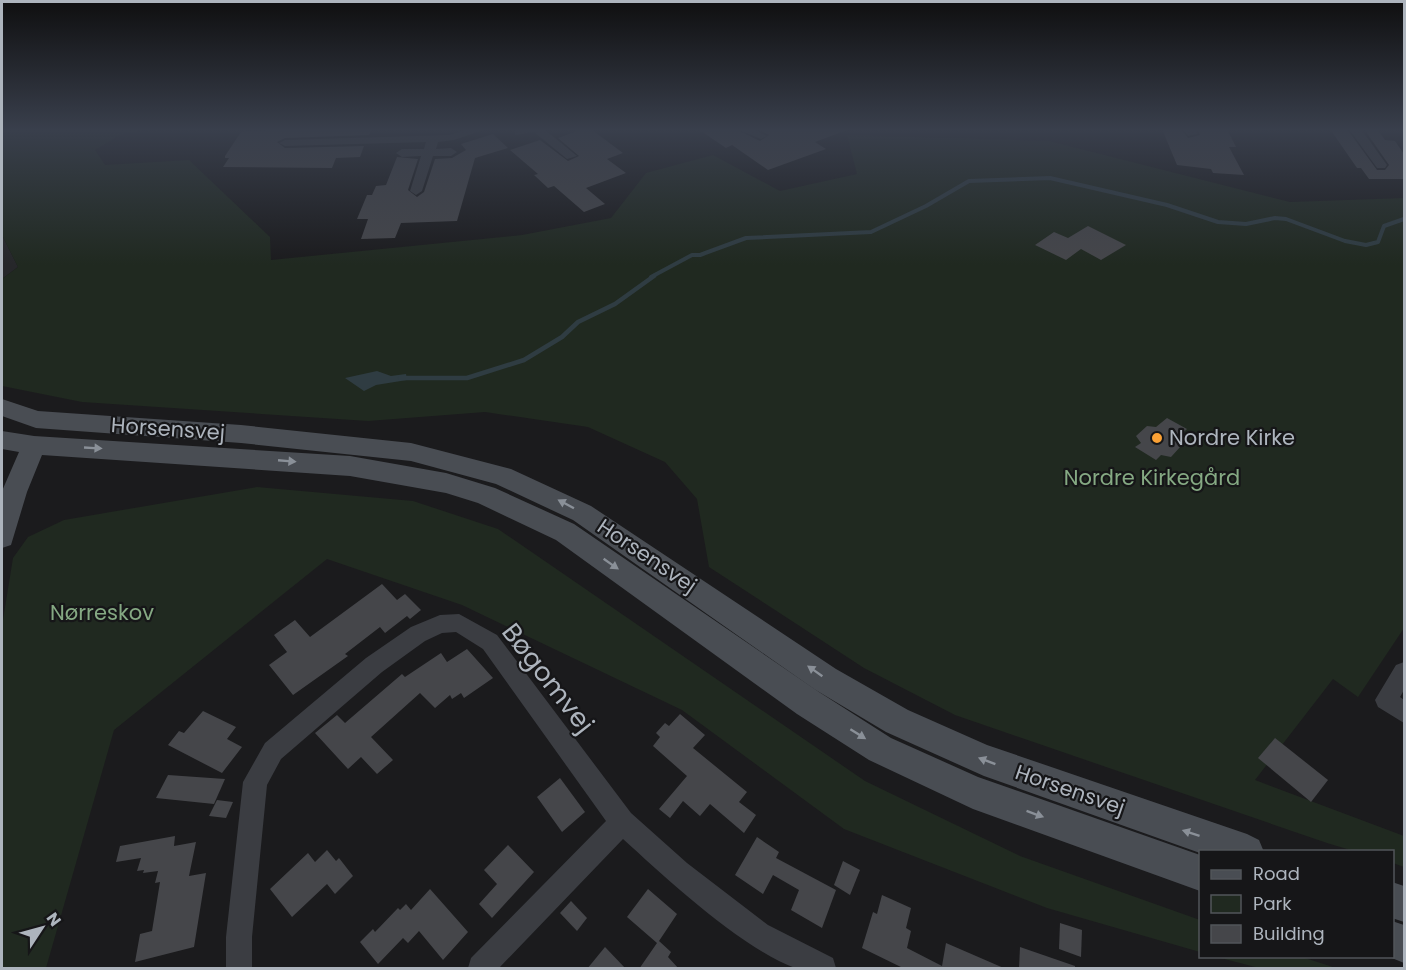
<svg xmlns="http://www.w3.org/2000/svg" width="1406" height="970" font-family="Poppins,sans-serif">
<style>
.built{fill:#26272a}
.green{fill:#202920}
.water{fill:#2f3c42}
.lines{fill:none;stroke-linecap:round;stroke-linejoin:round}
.stream-far1{stroke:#2f3c42;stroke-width:4}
.stream{stroke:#2f3c42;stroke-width:4.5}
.building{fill:#45464a}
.street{fill:#3b3d42;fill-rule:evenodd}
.secondary{fill:#494d53;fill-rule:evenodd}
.oneway{fill:#8a9098}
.poi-dot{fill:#fba135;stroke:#161618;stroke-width:2}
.labels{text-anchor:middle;stroke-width:4.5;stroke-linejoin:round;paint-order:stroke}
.street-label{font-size:21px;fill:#adb4bd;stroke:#161618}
.poi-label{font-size:21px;fill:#adb4bd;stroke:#161618;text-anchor:start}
.park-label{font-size:21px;fill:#85a983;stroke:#161618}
.near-street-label{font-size:26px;fill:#adb4bd;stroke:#161618}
</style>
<rect width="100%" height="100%" fill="#1b1b1d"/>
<!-- built -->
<polygon class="built" points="2,235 18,267 2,279"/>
<!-- green -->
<g class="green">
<polygon points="2,129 149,129 120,135 95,150 105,165 189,160 270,237 271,260 522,235 611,218 646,173 713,155 780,191 857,174 847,135 1049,141 1290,202 1404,198 1404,628 1358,697 1333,679 1255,780 1404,836 1404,867 1393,863 1392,852 1354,851 1327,843 955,715 864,668 709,567 697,499 665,462 588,427 485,412 368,421 82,402 2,386 2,279 18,267 2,235"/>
<polygon points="257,487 413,501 498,529 865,781 1020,856 1200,920 1200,952 1047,908 844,829 682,710 462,605 327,559 114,730 46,968 2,968 2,626 13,558 28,537 64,520"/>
<polygon points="1217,957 1302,957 1336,968 1259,968"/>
</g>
<!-- water -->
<polygon class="water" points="377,371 391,376 406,374 407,380 376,385 364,391 345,378"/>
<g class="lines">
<!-- stream-far1 -->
<polyline class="stream-far1" points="651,277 692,255 700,255 746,238 871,232 926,206 969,181 1050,178 1167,205 1218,222 1246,224 1275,218 1286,219 1345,241 1366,245 1378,242 1384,226 1404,219"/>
<!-- stream -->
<polyline class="stream" points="400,378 467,378 524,360 562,337 578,322 615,304 654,276"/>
</g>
<!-- building -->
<g class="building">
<polygon points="292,129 372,129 369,135 285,138 277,142 285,148 364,146 360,157 336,158 332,168 223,167 229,158 225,158 225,156 241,132"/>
<polygon points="583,129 592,130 623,153 607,159 626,173 586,188 605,204 584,212 554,186 548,188 534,175 538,174 510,150 540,140 568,161 579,156 558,138"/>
<polygon points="698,129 735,129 760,141 769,135 758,129 847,130 815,142 826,149 768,170 732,145 726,148"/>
<polygon points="1162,129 1181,129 1188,138 1200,135 1198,129 1227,129 1236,147 1229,147 1244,175 1213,173 1211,169 1177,165"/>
<polygon points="1330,129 1347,129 1377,170 1385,170 1389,165 1364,129 1377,129 1385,140 1395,141 1404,154 1404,179 1369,179 1361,168 1357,168"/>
<polygon points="493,134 508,148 475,158 457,221 401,223 395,238 361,239 368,219 357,219 367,195 372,195 376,186 386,185 397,157 418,159 408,190 417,197 424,192 435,159 452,158 466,150 461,144"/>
<polygon points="1088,226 1126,245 1101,260 1081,249 1066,260 1035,245 1054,232 1068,238"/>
<polygon points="1167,418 1187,429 1176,439 1181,446 1171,457 1161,455 1156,460 1135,447 1141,443 1136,436 1147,426 1156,427"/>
<polygon points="382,584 397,600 405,594 421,610 410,619 407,616 385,633 380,627 345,654 348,656 293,695 269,665 287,652 274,635 295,620 310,637"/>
<polygon points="467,649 493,678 464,698 461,693 452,699 450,695 435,708 420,693 371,737 393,760 377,774 361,757 348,769 315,733 337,715 345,723 402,674 405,677 441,653 447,662"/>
<polygon points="203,711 236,727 227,739 242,747 222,773 168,745 179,731 184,733"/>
<polygon points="680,714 705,735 693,748 747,792 739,802 756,815 744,833 710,804 700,816 683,801 670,818 659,809 687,776 653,746 660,737 656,733 665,723 669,726"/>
<polygon points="1275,738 1328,780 1311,802 1258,758"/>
<polygon points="168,775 225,779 214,804 156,798"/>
<polygon points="560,778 585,812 562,832 537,797"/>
<polygon points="217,800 233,802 226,818 209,816"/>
<polygon points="175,836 174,846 196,842 189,876 206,873 194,947 135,962 140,934 152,931 160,882 155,883 158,871 143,873 144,870 137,871 141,858 116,862 120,846"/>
<polygon points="757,837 779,852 776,858 836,890 822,928 791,910 799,890 773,875 763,894 735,875"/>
<polygon points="508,845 534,872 492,918 479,904 497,884 484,870"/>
<polygon points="327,850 336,861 339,858 353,876 335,894 327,884 292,917 270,889 308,853 315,862"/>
<polygon points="843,861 860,870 850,895 834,885"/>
<polygon points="430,889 468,932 443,960 419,931 408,943 403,938 378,964 360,942 373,929 375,932 398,908 400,910 406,904 411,910"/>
<polygon points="648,889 677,914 659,941 671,952 668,957 679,969 639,969 657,943 627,917"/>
<polygon points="882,895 911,908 906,928 911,931 907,948 942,966 946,943 1006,969 905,969 862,948 873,912 877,914"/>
<polygon points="571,901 587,918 577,931 560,913"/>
<polygon points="1060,923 1082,930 1081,957 1059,949"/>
<polygon points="605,947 626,969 587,969"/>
<polygon points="1020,947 1075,966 1075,969 1019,969"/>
</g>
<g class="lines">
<!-- street -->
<g class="street">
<polygon points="468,129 486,129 454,140 438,142 436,149 451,148 457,152 451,156 433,156 422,191 416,195 410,191 421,156 402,157 396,153 402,149 424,149 426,142 285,146 279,143 285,140 449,135"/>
<polygon points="520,129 544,129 577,156 567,159 534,132 515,135 515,131"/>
<polygon points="737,129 753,129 767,136 761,139"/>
<polygon points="1183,129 1195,129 1198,134 1188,136"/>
<polygon points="1349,129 1361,129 1387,165 1385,168 1377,168"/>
<path d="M459 614 497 635 631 813 687 863 768 925 833 958 836 968C824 968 806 970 795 968 741 948 666 878 623 839L499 968H468L471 958 606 821 483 649 456 632 442 633 425 641 382 672 281 759 267 785 252 937V968H226V937L243 782 265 743 366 658 411 627 440 615Z"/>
<polygon points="1404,662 1404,690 1400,697 1404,700 1404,723 1378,707 1375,700 1396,665"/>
</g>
<!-- secondary -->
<g class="secondary">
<polygon points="2,399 38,411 241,425 411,443 511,469 591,506 836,669 908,710 987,745 1247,834 1259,840 1264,852 1200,853 984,776 886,732 814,689 573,520 496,484 411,461 241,443 36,428 2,416"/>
<polygon points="2,431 34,436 350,456 446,473 495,488 574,524 819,692 891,738 978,777 1200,855 1200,891 973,809 869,760 797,714 556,540 478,503 446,493 350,476 42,455 27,492 11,545 2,548 2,491 19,452 2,449"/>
<polygon points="1392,882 1404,886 1404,922 1392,918"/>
<polygon points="1392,921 1404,925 1404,963 1387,956 1392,956"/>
</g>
</g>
<!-- one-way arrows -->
<defs><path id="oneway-solid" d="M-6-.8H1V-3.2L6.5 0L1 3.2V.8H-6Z" transform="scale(1.5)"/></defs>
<g class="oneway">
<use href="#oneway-solid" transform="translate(93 448) rotate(3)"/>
<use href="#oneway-solid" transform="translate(287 461) rotate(5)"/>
<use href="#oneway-solid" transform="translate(566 504) rotate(-152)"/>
<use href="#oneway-solid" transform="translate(611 564) rotate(35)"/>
<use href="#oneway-solid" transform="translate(815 671) rotate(-145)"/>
<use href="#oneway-solid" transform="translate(858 734) rotate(32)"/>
<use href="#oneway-solid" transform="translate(987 761) rotate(-159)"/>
<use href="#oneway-solid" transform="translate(1035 814) rotate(20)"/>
<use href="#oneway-solid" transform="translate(1191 833) rotate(-162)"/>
</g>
<!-- sky -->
<linearGradient id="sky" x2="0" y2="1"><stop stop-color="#0f0f10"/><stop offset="0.49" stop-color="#393f4c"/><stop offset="1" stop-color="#393f4c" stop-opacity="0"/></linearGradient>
<rect width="1406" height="265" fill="url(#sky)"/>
<!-- markers -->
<circle class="poi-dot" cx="1157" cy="438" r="6"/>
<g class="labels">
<!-- street labels -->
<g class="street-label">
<text transform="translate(168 429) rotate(4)" y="7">Horsensvej</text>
<text transform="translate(647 556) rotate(34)" y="7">Horsensvej</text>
<text transform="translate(1070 790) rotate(19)" y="7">Horsensvej</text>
</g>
<!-- poi labels -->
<g class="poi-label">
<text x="1169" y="445">Nordre Kirke</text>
</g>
<!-- park labels -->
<g class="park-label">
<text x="1152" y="485">Nordre Kirkegård</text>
<text x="102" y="620">Nørreskov</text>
</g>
<!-- near-street labels -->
<g class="near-street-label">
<text transform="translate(548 678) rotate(52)" y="9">Bøgomvej</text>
</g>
</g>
<!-- border -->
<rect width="1406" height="970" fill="none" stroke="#adb4bd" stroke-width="6"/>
<!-- legend -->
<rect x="1199" y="850" width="195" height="108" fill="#161618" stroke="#52555a" stroke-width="1.5"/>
<rect x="1211" y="870" width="30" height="9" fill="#494d53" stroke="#52555a" stroke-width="1.5"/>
<text x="1253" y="880" font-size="18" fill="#adb4bd">Road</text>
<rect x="1211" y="895" width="30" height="18" fill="#202920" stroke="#52555a" stroke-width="1.5"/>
<text x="1253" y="910" font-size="18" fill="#adb4bd">Park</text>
<rect x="1211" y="925" width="30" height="18" fill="#45464a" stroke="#52555a" stroke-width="1.5"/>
<text x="1253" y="940" font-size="18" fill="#adb4bd">Building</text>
<!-- north arrow -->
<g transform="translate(42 928) rotate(54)" stroke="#161618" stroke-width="4.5" paint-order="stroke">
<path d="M0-4.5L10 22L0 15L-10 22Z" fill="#adb4bd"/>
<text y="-9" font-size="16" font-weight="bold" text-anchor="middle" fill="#adb4bd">N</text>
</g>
</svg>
